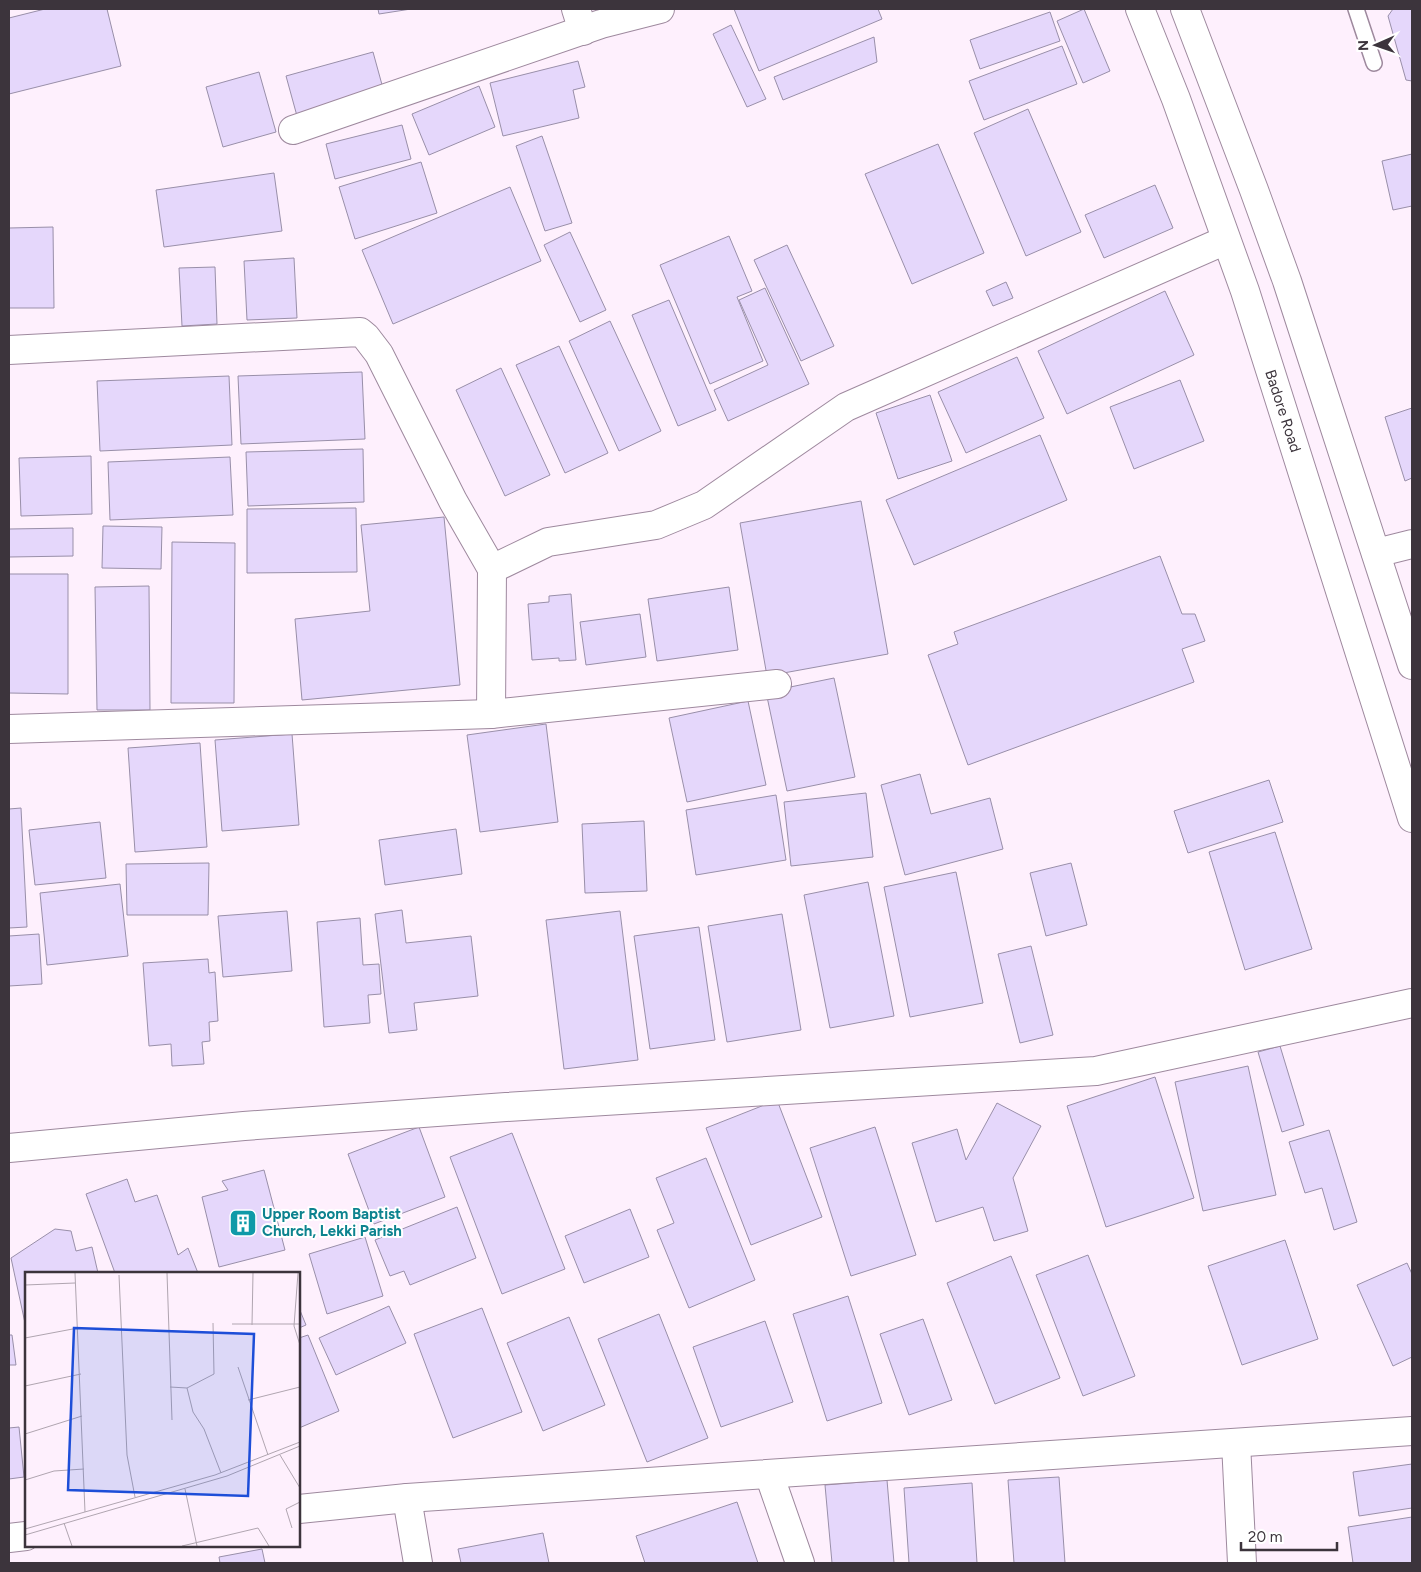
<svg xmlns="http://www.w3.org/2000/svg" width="1421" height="1572" font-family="Figtree,sans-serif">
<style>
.building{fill:#e5d7fb;stroke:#998fa9}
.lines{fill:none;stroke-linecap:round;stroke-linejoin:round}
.lane-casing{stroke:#9e899e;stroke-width:18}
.street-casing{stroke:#9e899e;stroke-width:30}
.secondary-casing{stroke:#9e899e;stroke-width:30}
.lane{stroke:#fff;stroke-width:15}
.street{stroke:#fff;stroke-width:28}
.secondary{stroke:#fff;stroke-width:28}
.labels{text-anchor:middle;stroke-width:4;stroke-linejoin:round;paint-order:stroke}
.street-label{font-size:15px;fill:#3c343c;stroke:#fff}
.culture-label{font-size:15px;font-weight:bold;fill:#0d838f;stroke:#fff;text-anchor:start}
.inset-road{fill:none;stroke:#b0a5b0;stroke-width:1}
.view{fill:#1d4ed8;fill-opacity:0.15;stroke:#1d4ed8;stroke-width:2.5}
.inset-edge{fill:none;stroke:#3c343c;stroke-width:2.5}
</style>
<rect width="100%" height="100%" fill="#fef0fd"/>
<!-- building -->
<g class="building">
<polygon points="45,9 107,9 121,66 9,94 9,18"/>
<polygon points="378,9 411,9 379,14"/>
<polygon points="734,9 878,9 882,19 759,71"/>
<polygon points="1084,9 1110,71 1083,83 1057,21"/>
<polygon points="1393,9 1412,9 1412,81 1406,80 1388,16"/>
<polygon points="1050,12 1060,41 980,69 970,40"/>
<polygon points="731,25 766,99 747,107 713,34"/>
<polygon points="874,37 877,62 783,100 774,77"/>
<polygon points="1062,46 1077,84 984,120 969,81"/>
<polygon points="373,52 384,92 297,116 286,76"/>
<polygon points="578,61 585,87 573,90 579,118 503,136 490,83"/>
<polygon points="259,72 276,132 223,147 206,87"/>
<polygon points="479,86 495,127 429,155 412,114"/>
<polygon points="1028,109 1081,232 1026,256 974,133"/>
<polygon points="402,125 411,159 335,179 326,144"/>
<polygon points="542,136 572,223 545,231 516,146"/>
<polygon points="938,144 984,253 912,284 865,174"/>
<polygon points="1412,154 1412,206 1393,210 1382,161"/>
<polygon points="421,162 437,213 355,239 339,187"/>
<polygon points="274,173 282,231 164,247 156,190"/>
<polygon points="1155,185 1173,228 1104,258 1085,215"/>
<polygon points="510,187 541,261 393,324 362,250"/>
<polygon points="53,227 54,308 9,308 9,228"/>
<polygon points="570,232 606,310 580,322 544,245"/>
<polygon points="729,236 752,291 737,297 763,361 710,384 660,265"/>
<polygon points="787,245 834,346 801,361 754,260"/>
<polygon points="294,258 297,318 247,320 244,261"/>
<polygon points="215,267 217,324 182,326 179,268"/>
<polygon points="1006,282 1013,298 993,306 986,291"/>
<polygon points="765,288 809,384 728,421 714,390 768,365 739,300"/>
<polygon points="1165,291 1194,355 1067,414 1038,351"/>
<polygon points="669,300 716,410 678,426 632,315"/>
<polygon points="610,321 661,431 619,451 569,341"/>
<polygon points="559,346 608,453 565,473 516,365"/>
<polygon points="1017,357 1044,418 966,453 938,392"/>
<polygon points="501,368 550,475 505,496 456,390"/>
<polygon points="362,372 365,439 241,444 238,376"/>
<polygon points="229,376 232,445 100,451 97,381"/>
<polygon points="1180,380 1204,441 1134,469 1110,407"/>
<polygon points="930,395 952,461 898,479 876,413"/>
<polygon points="1412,408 1412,478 1405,481 1385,417"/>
<polygon points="1040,435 1067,500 914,565 886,500"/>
<polygon points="363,449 364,502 248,506 246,452"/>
<polygon points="91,456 92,514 21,516 19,458"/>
<polygon points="230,457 233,515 110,520 108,462"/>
<polygon points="861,501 888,654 767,676 740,523"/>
<polygon points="356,508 357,572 247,573 247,509"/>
<polygon points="444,517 460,685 302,700 295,619 370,611 361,525"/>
<polygon points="103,526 162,527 161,569 102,568"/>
<polygon points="73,528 73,556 9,557 9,529"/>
<polygon points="172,542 235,543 234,703 171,703"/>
<polygon points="1160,556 1182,614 1195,614 1205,641 1182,649 1194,682 968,765 928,655 958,644 954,632"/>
<polygon points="9,574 68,574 68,694 9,693"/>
<polygon points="149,586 150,710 97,710 95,587"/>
<polygon points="729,587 738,650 657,661 648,599"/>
<polygon points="571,594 576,660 559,661 559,658 532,660 528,604 549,602 549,596"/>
<polygon points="640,614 646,657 586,665 580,622"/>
<polygon points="834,678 855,777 787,791 766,692"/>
<polygon points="748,701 766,785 687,802 669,718"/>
<polygon points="546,724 558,822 480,832 467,735"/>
<polygon points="292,734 299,825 222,831 215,740"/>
<polygon points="200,743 207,847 135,852 128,748"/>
<polygon points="920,774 931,814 990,798 1003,849 905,875 881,785"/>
<polygon points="1269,780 1283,822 1188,853 1174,811"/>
<polygon points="866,793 873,857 791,866 784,802"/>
<polygon points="776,795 786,860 696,875 686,810"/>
<polygon points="21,808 27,927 9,928 9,809"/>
<polygon points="644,821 647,891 585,893 582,824"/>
<polygon points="100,822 106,878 35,885 29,830"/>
<polygon points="456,829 462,874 385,885 379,840"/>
<polygon points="1275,832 1312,949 1245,970 1209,852"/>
<polygon points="209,863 208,915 127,915 126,864"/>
<polygon points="1071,863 1087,925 1046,936 1030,873"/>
<polygon points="956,872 983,1003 910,1017 884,887"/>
<polygon points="868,882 894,1016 830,1028 804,895"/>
<polygon points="120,884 128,956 47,965 40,893"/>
<polygon points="402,910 406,943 471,936 478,996 414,1003 417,1030 389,1033 375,914"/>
<polygon points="287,911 292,971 223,977 218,916"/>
<polygon points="620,911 638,1060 564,1069 546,920"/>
<polygon points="782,914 801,1030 727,1042 708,926"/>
<polygon points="360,918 363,965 379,964 381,994 368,995 370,1023 324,1027 317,922"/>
<polygon points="699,927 715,1040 650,1049 634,936"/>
<polygon points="39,934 42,984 9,986 9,936"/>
<polygon points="1031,946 1053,1035 1020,1043 998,954"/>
<polygon points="208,959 209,973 215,972 218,1021 209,1022 210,1041 202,1042 204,1064 172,1066 171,1044 149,1046 143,963"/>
<polygon points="1280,1046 1304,1125 1282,1132 1258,1052"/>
<polygon points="1248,1066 1276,1195 1203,1211 1175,1082"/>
<polygon points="1155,1077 1194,1198 1106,1227 1067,1106"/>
<polygon points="777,1100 822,1217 751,1245 706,1128"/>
<polygon points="997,1103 1041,1126 1013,1178 1028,1231 994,1241 983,1207 936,1222 912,1143 957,1129 966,1160"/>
<polygon points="419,1127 445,1197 374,1224 348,1154"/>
<polygon points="875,1127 916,1255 851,1276 810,1148"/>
<polygon points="1329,1130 1357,1222 1334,1230 1322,1188 1305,1193 1289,1142"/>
<polygon points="512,1133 565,1269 502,1294 450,1157"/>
<polygon points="706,1158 755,1280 689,1308 657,1230 674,1223 656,1178"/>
<polygon points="264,1170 285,1250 219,1267 202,1197 228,1190 222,1181"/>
<polygon points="127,1179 135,1202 157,1195 178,1255 188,1248 198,1273 115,1273 86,1194"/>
<polygon points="457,1207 476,1258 410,1285 404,1271 390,1276 375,1240"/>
<polygon points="630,1209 649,1257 584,1283 565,1236"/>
<polygon points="55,1229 71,1231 76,1251 92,1247 98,1273 26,1273 25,1323 11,1258"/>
<polygon points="365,1237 383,1296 327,1314 309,1254"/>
<polygon points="1285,1240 1318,1339 1242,1365 1208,1266"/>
<polygon points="1088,1255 1135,1376 1083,1396 1036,1275"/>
<polygon points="1011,1256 1060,1378 995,1404 947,1283"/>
<polygon points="1407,1263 1412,1274 1412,1357 1393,1366 1357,1285"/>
<polygon points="848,1296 882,1403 827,1421 793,1314"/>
<polygon points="389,1306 406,1343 336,1375 319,1338"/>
<polygon points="299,1308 306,1325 299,1328"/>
<polygon points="482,1308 522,1412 453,1438 414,1334"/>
<polygon points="659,1314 708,1438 647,1462 598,1339"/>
<polygon points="569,1317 605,1405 543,1431 507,1343"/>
<polygon points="923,1319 952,1400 909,1415 880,1334"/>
<polygon points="765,1321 793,1402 721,1427 693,1347"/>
<polygon points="9,1335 12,1335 16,1365 9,1365"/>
<polygon points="308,1335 339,1411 299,1428 299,1338"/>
<polygon points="19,1427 24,1477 9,1479 9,1428"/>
<polygon points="1412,1464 1412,1508 1359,1516 1353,1472"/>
<polygon points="1059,1477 1065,1563 1014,1563 1008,1480"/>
<polygon points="887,1480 894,1563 832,1563 825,1485"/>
<polygon points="972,1483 977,1563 909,1563 904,1488"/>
<polygon points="737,1502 758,1563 645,1563 636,1536"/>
<polygon points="1412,1517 1412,1563 1353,1563 1348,1527"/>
<polygon points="543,1533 549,1563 461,1563 458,1549"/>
<polygon points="262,1549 265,1563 220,1563 219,1557"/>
</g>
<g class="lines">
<!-- lane casing -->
<g class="lane-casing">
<polyline id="lane" points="1356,9 1374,63"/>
</g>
<!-- street casing -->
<g class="street-casing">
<g id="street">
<polyline points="576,9 583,31"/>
<polyline points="293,130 601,24 660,9"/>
<polyline points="9,350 360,332 366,337 379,354 453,501 492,569 491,714"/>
<polyline points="1376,553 1412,544"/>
<polyline points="492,569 548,542 656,525 704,505 846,407 1226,240"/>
<polyline points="9,729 491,714 777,684"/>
<polyline points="9,1148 244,1126 506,1107 1096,1071 1412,1003"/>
<polyline points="1236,1443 1242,1563"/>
<polyline points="769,1474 800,1563"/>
<polyline points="407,1498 418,1563"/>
<polyline points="299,1509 407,1498 1412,1431"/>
<polyline points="9,1538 26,1536"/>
</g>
</g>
<!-- secondary casing -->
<g class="secondary-casing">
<g id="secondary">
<polyline points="1140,9 1176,99 1245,291 1412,818"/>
<polyline points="1185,9 1254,190 1287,281 1412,665"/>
</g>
</g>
<!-- lane -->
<use href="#lane" class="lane"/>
<!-- street -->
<use href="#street" class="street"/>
<!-- secondary -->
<use href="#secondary" class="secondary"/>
</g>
<!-- icons -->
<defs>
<g id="building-square" transform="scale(1.4375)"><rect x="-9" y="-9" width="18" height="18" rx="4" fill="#0f9aa8" stroke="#fff"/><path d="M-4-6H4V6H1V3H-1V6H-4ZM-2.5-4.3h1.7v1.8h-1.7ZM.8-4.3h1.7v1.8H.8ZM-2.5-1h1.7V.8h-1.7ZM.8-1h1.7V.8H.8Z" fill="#fff"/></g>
</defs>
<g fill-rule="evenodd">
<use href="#building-square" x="243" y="1223"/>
</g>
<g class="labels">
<!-- street labels -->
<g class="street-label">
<text transform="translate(1283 411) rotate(72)" y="5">Badore Road</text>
</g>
<!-- culture labels -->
<g class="culture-label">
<text x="262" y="1219">Upper Room Baptist<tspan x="262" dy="17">Church, Lekki Parish</tspan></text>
</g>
</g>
<!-- overview -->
<g transform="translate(25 1272)">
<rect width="275" height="275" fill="#fef0fd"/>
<path class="inset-road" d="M50 1 60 240M142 1 147 148M273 1 269 54 275 73M94 3 102 183 110 225M0 13 50 11M207 52H275M227 53 228 1M0 66 53 56M213 95 243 183M0 114 56 102M145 115 162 116 189 102 188 51M162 116 168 140 179 157 196 201M223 128 275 115M0 162 57 144M255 183 275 216M0 208 29 199 59 197M160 217 172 274M39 251 47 274M267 256 261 237 275 230M0 257 190 203 275 170M0 263 202 204 275 174M157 274 233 256 244 274"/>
<path class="view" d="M49 56 229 62 223 224 43 218Z"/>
<rect width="275" height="275" class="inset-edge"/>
</g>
<!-- border -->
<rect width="1421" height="1572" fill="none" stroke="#3c343c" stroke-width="20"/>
<!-- north arrow -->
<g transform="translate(1376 45) rotate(268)" stroke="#ffffff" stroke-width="4" paint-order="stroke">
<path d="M0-4L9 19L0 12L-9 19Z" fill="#3c343c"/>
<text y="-8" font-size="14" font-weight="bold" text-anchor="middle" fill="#3c343c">N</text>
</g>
<!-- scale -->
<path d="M1241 1542v8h96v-8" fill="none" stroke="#3c343c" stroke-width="2.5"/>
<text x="1248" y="1542" font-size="15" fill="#3c343c" stroke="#ffffff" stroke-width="4" paint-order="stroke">20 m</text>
</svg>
